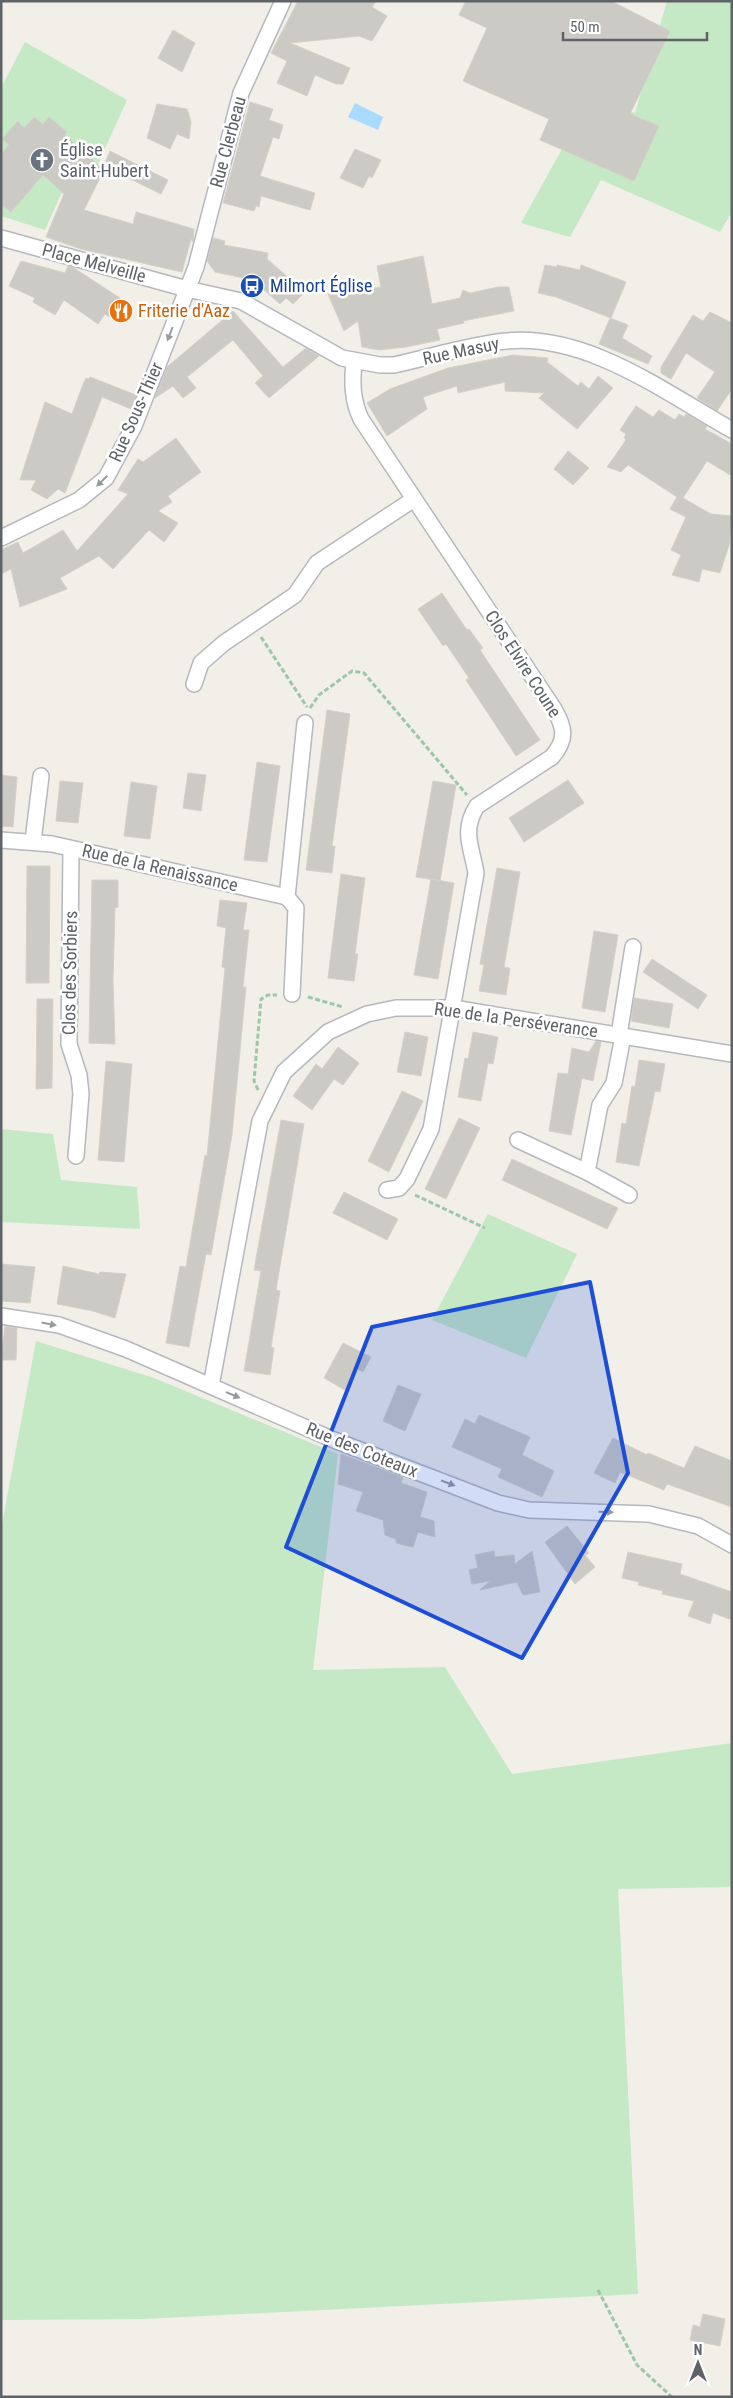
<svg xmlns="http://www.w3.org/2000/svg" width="733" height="2398" font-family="'Roboto Condensed',sans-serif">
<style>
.green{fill:#c5e8c5}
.water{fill:#aadaff}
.building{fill:#cccac5;stroke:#d6d1c6}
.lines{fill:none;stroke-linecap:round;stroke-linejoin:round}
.minor-casing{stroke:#b5b8bc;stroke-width:18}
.path{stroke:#9cc7a9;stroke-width:3;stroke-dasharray:5 2.5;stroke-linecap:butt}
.minor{stroke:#fff;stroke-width:15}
.oneway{fill:#979a9d}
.marked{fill:#1d4ed8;fill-opacity:0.2;stroke:#1d4ed8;stroke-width:4;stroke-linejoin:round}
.labels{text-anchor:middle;stroke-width:5;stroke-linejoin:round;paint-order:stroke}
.street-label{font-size:18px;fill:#5f6368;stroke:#fff}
.worship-label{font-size:18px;fill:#5b616d;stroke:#fff;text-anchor:start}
.transit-label{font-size:18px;fill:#164399;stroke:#fff;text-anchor:start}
.food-label{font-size:18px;fill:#c56008;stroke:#fff;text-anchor:start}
</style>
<rect width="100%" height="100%" fill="#f1efe8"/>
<!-- green -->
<g class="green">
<polygon points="667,1 732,1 732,212 720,232 601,180 570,237 521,223 567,140 608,104 635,113"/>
<polygon points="25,42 127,100 97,166 66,183 45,230 1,216 1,204 11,212 43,175 51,182 67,132 49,117 43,124 33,117 24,128 18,122 2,139 9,145 1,154 1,88"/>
<polygon points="1,1129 53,1134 61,1180 137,1187 140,1229 1,1222"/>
<polygon points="488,1214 577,1254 526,1358 432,1320"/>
<polygon points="36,1341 154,1378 338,1454 313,1670 445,1667 512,1774 732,1743 732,1887 618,1889 638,2294 144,2319 1,2320 1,1530"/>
</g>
<!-- water -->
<polygon class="water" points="355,103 383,117 378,130 348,117"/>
<!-- building -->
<g class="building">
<polygon points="298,1 376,1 372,7 387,16 372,41 359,36 290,43 350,68 343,84 336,84 315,75 307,96 277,83 287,61 271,53"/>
<polygon points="466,1 611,1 670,31 630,114 659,126 634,181 540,140 549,119 463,81 487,28 459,15"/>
<polygon points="173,30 195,43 182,72 158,58"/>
<polygon points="250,102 273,109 269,120 283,125 279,139 273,137 260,176 315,193 310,210 261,196 259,207 256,206 254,211 223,203"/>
<polygon points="157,104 187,109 191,122 189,139 177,134 170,149 147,138"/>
<polygon points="34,117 43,124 49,117 67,132 65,135 104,170 84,210 133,224 136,212 194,229 193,242 191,239 182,272 81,249 46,237 64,194 43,175 11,212 1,204 1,154 9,145 2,139 18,121 24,128"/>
<polygon points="355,149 381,160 372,178 369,176 363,188 340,178"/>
<polygon points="110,151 168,180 161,194 104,166"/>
<polygon points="213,238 225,241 224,245 268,253 267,259 305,292 293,304 286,298 280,304 253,280 215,272 207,261"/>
<polygon points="423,256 432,304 460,298 463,290 470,293 498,287 509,287 514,311 463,321 464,323 437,329 440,340 406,347 379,350 362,347 358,321 344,331 328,294 381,287 377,266"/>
<polygon points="21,261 65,273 68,266 74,268 129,304 117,321 105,314 98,324 64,300 55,315 33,302 35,298 9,286"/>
<polygon points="545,265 557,267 557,265 580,270 581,265 626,282 611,318 556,297 538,293"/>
<polygon points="233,311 283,367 306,348 319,356 269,398 255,383 263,376 233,340 187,377 196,388 183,398 173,386 155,398 167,367"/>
<polygon points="710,312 732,323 732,389 717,411 697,398 715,372 686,353 671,379 661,373 661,367 693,315 703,321"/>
<polygon points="610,318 628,325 622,338 652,356 648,364 599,344"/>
<polygon points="513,355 548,358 547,362 578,386 581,382 589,389 598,376 613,388 577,429 539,398 544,393 505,391 505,382 458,393 457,386 423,397 427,409 387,436 367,403 390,389 448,368"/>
<polygon points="90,377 136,395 131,409 102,397 65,493 58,489 47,499 31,490 36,480 20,480 45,402 72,414 82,387 86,378 89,379"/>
<polygon points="636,406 653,417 659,410 675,420 679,414 684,417 686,414 707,426 705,429 732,444 732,476 707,461 683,498 711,514 732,516 729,545 720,573 702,569 699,582 672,575 681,555 671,550 686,517 670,509 677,497 628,465 621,472 607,467 626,440 624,438 626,434 620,430"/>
<polygon points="176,438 201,472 168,496 172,502 158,511 178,523 164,542 149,530 113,569 99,556 60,578 67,589 20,607 11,569 1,574 1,550 18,542 23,553 63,530 77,551 128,494 118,490 138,459 143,462"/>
<polygon points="568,451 589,468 573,485 554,469"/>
<polygon points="442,593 467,630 469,629 483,648 480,650 540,740 516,756 466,680 469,678 446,644 443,646 418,609"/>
<polygon points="327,710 350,714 332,846 335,846 332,873 306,870"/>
<polygon points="257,762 280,766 267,862 244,860"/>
<polygon points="188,773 206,775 201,811 183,808"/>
<polygon points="1,775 17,777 13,827 1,826"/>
<polygon points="568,780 584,803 524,842 509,818"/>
<polygon points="60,781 83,783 78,823 56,821"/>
<polygon points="433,781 456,785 440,881 416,877"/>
<polygon points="131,782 157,786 150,839 124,836"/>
<polygon points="27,866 50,866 49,983 26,983"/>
<polygon points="497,868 520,872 504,967 510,968 506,995 479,991 484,965 480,964"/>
<polygon points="341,874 365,878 355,954 358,954 354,981 328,978"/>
<polygon points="431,879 454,883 438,979 414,975"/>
<polygon points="92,880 118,880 118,907 115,908 113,979 115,1044 89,1043"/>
<polygon points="220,900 247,903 243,930 249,930 243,987 246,987 232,1135 211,1255 206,1254 189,1347 166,1343 180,1266 186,1267 205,1155 207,1156 225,968 222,967 226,928 217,926"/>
<polygon points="594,931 618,935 605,1012 582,1008"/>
<polygon points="652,959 707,995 698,1009 643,972"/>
<polygon points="634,998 673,1004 669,1028 631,1021"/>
<polygon points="37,999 53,999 52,1088 36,1089"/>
<polygon points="405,1032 428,1037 421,1076 397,1072"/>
<polygon points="473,1032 498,1037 493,1064 488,1063 481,1101 458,1097 465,1058 468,1059"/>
<polygon points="596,1041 601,1042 593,1081 582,1078 571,1135 549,1131 558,1073 568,1074 572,1048 589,1052"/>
<polygon points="338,1047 359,1063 343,1085 334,1079 312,1110 293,1096 316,1064 322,1069"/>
<polygon points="639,1060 665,1064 660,1092 655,1091 639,1166 616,1162 622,1123 626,1124 632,1086 635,1087"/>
<polygon points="106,1061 132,1064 124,1162 98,1160"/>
<polygon points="402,1091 423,1101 389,1172 368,1161"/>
<polygon points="459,1118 480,1128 446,1199 425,1189"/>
<polygon points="281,1120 304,1124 276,1290 280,1291 271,1347 274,1348 270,1375 244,1371 261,1271 254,1270"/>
<polygon points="512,1159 618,1208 607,1229 502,1180"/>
<polygon points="344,1192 398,1219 387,1240 333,1213"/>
<polygon points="1,1264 35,1267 30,1303 1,1301"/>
<polygon points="63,1266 99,1274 100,1272 126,1274 115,1318 93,1311 57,1304"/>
<polygon points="5,1326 17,1328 16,1360 1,1360"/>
<polygon points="343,1343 371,1357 363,1372 356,1368 345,1390 324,1378"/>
<polygon points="398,1385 421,1394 405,1431 383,1421"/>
<polygon points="479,1415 530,1437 522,1455 554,1471 542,1497 498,1477 502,1469 452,1447 465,1419 475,1424"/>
<polygon points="613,1438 647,1455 648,1453 684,1468 695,1446 732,1461 732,1507 667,1484 664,1490 620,1472 615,1483 594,1473"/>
<polygon points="341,1454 403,1477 401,1483 427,1492 420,1517 434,1521 435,1537 418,1532 413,1547 396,1543 396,1539 385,1535 383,1520 356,1511 363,1492 338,1484"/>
<polygon points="567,1526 589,1553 585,1555 595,1567 575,1584 545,1542"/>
<polygon points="494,1551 495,1557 514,1555 515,1564 532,1551 540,1592 523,1595 517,1582 480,1590 490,1581 472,1584 469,1570 478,1568 475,1555"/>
<polygon points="628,1552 682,1564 680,1574 732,1592 732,1620 713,1613 710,1624 688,1616 694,1601 662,1594 663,1591 638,1585 639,1582 622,1578"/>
<polygon points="703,2314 725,2319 720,2346 690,2340 693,2325 700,2327"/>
</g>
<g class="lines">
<!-- minor casing -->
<g class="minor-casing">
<g id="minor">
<path d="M1 238 187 289 241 301 342 358 380 365H394C431 357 468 345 506 341 587 333 664 392 732 430"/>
<path d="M354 361C352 382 352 400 361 419L554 709C565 728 567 739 552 757L477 806C461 831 472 848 476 873L431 1129 407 1179 399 1188 387 1190"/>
<polyline points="1,538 79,500 106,478 134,426 196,267 241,93 283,1"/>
<polyline points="194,684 201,663 224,643 295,595 317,563 414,499"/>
<polyline points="1,840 52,844 287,897"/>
<polyline points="33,841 41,776"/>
<polyline points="71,849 69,1044 79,1075 81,1094 76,1156"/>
<polyline points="292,994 296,908 287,897 305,723"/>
<polyline points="619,1035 633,947"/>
<polyline points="518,1140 587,1172 629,1195"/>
<polyline points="587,1172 600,1105 614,1083 623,1036"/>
<polyline points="1,1316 59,1325 126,1349 334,1440 498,1503 529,1510 649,1514 698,1526 732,1545"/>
<polyline points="211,1386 260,1121 284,1072 328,1032 367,1014 396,1008 453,1008 732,1054"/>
</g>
</g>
<!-- path -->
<g class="path">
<polyline points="261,637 307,707"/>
<polyline points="310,708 319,695 352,671 364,673 467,795"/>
<polyline points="308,997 343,1007"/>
<polyline points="258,1090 254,1081 261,999 268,995 277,995"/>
<polyline points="415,1195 485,1228"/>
<polyline points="598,2290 637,2365 672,2397"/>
</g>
<!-- minor -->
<use href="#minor" class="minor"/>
</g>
<!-- one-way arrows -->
<defs><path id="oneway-solid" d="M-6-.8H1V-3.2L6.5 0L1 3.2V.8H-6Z" transform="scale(1.25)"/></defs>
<g class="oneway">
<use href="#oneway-solid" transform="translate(170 334) rotate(111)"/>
<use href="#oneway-solid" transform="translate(102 481) rotate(136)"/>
<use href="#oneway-solid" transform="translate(49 1324) rotate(11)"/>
<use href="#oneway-solid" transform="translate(233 1395) rotate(23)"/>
<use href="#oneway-solid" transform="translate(448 1483) rotate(21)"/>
<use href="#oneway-solid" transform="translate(606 1512) rotate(2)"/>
</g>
<!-- marked area -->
<path class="marked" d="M590 1282 628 1473 522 1658 286 1547 372 1327Z"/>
<!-- icons -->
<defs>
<g id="church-disc" transform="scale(1.25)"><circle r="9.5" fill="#6b7280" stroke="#fff"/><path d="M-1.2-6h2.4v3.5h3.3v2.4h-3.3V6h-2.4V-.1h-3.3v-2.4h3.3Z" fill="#fff"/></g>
<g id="bus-disc" transform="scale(1.25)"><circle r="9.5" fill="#1a4fb4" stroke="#fff"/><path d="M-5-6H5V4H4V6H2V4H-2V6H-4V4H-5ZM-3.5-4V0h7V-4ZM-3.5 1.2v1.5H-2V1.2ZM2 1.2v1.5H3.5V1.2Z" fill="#fff"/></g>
<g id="restaurant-disc" transform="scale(1.25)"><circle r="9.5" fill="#e8710a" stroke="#fff"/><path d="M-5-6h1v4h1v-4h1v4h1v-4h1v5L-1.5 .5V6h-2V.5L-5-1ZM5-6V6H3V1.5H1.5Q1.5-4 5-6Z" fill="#fff"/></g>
</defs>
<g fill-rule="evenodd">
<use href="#church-disc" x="42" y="160"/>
<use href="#bus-disc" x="252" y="286"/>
<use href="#restaurant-disc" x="121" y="311"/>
</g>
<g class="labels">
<!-- street labels -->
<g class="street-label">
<text transform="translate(228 142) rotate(-75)" y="6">Rue Clerbeau</text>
<text transform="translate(94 263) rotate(15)" y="6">Place Melveille</text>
<text transform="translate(461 351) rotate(-12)" y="6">Rue Masuy</text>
<text transform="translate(136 412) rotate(-66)" y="6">Rue Sous-Thier</text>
<text transform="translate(523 664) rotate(57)" y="6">Clos Elvire Coune</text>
<text transform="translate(160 868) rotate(13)" y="6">Rue de la Renaissance</text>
<text transform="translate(70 973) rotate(-89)" y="6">Clos des Sorbiers</text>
<text transform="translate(516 1020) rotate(8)" y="6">Rue de la Perséverance</text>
<text transform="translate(362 1450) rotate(22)" y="6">Rue des Coteaux</text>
</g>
<!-- worship labels -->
<g class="worship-label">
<text x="60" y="156">Église<tspan x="60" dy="21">Saint-Hubert</tspan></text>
</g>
<!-- transit labels -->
<g class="transit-label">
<text x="270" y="292">Milmort Église</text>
</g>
<!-- food labels -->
<g class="food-label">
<text x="138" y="317">Friterie d'Aaz</text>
</g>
</g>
<!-- border -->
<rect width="733" height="2398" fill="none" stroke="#5f6368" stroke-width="5"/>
<!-- north arrow -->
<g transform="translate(698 2363)" stroke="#ffffff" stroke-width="4" paint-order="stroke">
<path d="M0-4L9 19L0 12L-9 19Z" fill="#5f6368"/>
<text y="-8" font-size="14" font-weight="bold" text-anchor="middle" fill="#5f6368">N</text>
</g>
<!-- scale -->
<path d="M563 32v8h144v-8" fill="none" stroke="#5f6368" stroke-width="2.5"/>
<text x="570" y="32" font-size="15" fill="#5f6368" stroke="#ffffff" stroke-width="4" paint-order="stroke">50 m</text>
</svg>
